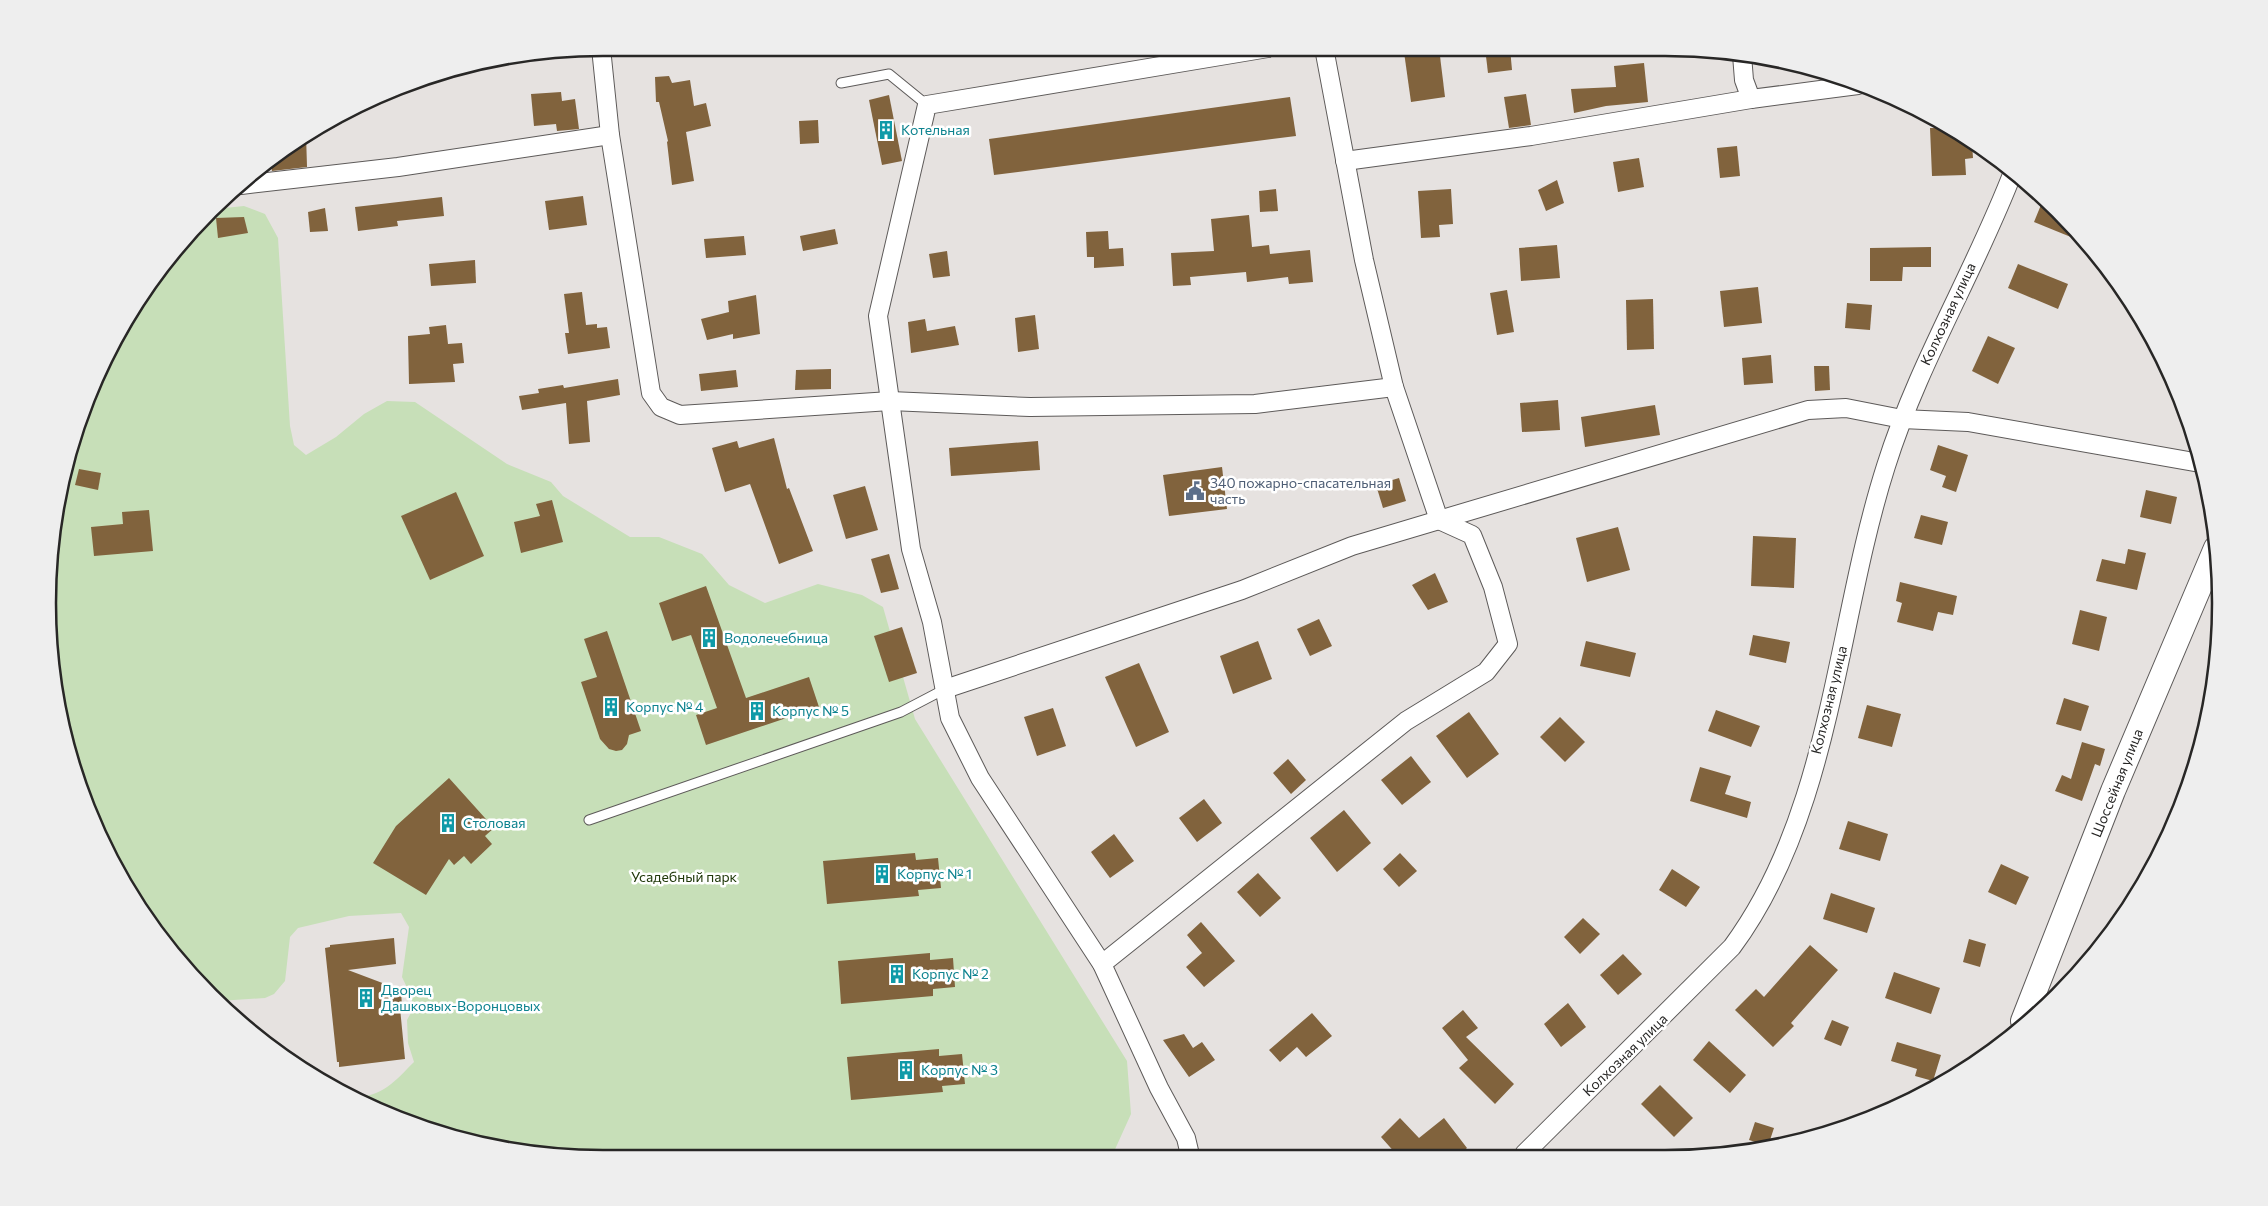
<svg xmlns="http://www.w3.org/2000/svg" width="2268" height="1206" font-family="Commissioner,sans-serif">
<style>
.green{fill:#c7dfb8}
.building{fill:#81633d}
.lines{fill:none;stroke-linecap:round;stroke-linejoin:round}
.lane-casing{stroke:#5d5a59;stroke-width:11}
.street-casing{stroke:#5d5a59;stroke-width:20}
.secondary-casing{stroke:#5d5a59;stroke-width:26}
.lane{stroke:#fff;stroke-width:9}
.street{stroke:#fff;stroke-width:18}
.secondary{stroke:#fff;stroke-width:24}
.labels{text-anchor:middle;stroke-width:5;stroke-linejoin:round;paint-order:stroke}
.culture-label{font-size:14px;fill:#0d838f;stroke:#fff;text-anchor:start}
.street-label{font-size:14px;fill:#282726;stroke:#fff}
.service-label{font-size:14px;fill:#4e5e75;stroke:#fff;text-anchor:start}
.park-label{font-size:14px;fill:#20380a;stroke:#fff}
.rim{fill:none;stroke:#282726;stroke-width:2.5}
</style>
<rect width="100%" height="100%" fill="#e6e2e0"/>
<!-- green -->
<path class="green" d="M244 206 265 214 278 238 290 426 294 445 306 455 336 437 364 414 387 401 415 402 507 464 551 482 563 496 630 537H659L702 554 729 585 765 603 818 584 862 595 883 607 915 719 1127 1061 1131 1114 1112 1156 567 1157 460 1140 351 1097C382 1098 394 1082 414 1062L408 1043 407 1020 412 1011V998L402 977 409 927 401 913 349 916 298 928 290 937 285 981 274 994 265 998 219 1001 186 969 141 911 90 816 66 746 49 640V566L66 460 90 390 141 295 186 237 215 209Z"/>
<!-- building -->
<g class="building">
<polygon points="1429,48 1439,48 1445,97 1411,102 1404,52"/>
<polygon points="1485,48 1510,48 1512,70 1488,73"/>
<polygon points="1644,63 1648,102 1606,106 1574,113 1571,89 1616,87 1614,66"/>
<polygon points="669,76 672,83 690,80 694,106 706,103 711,126 686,132 694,181 672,185 667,142 668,141 659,102 656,102 655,77"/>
<polygon points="561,92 562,101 575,99 579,129 557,131 556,124 534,126 531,94"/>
<polygon points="1526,94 1531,125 1509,128 1504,97"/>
<polygon points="889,95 902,161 882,165 869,100"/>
<polygon points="1290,97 1296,136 994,175 989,139"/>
<polygon points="818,120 819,143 800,144 799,121"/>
<polygon points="1930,128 1947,128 1972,143 1973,158 1965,159 1966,175 1932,176"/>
<polygon points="306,135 307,167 272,171 270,159"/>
<polygon points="1737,146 1740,176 1720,178 1717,148"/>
<polygon points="1639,158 1644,187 1618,192 1613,162"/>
<polygon points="1557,180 1564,203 1546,211 1538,190"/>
<polygon points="1276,189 1278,211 1260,212 1259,191"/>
<polygon points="1451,189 1453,224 1439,225 1440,237 1421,238 1418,191"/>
<polygon points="583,196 587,225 549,230 545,201"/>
<polygon points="442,197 444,216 397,221 398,226 358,231 355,207"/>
<polygon points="2043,200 2083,237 2088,244 2034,222"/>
<polygon points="325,208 328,231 310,232 308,212"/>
<polygon points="1249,215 1252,247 1269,245 1270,254 1310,250 1313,282 1289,284 1288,277 1247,282 1246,272 1190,277 1191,285 1173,286 1171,253 1214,251 1211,219"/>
<polygon points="244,217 248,233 218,238 216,218"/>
<polygon points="835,229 838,244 803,251 800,236"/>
<polygon points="1108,231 1109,249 1123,248 1124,266 1094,268 1094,257 1087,257 1086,232"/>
<polygon points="744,236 746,255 706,258 704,239"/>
<polygon points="1557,245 1560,278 1521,281 1519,248"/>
<polygon points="1931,247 1931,267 1903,267 1902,281 1870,281 1870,248"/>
<polygon points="947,251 950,276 933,278 929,254"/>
<polygon points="475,260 476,283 431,286 429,264"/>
<polygon points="2018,264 2068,284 2058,309 2008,288"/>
<polygon points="1758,287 1762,323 1724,327 1720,291"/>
<polygon points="1507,290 1514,332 1497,335 1490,293"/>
<polygon points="582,292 586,325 597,324 597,328 607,327 610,348 568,354 565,333 569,333 564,294"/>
<polygon points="756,295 760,334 733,339 733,334 707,340 701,319 729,312 728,301"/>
<polygon points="1653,299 1654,349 1627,350 1626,300"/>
<polygon points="1847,303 1872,305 1870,330 1845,328"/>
<polygon points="1035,315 1039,349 1018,352 1015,318"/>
<polygon points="925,319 927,331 955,326 959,345 911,353 908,322"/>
<polygon points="446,325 448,344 462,343 464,363 453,364 455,382 409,384 408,336 430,334 429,327"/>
<polygon points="1988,336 2015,348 1998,384 1972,371"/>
<polygon points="1771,355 1773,383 1744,385 1742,358"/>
<polygon points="1814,366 1829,366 1830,390 1815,391"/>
<polygon points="831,369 831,389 795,390 796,370"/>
<polygon points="736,370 738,387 701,391 699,374"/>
<polygon points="618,379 620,395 587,401 590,442 569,444 566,403 522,410 519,396 539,393 538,389 563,385 564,388"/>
<polygon points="1558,400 1560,430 1522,432 1520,403"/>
<polygon points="1655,405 1660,435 1585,447 1581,417"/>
<polygon points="774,438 787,489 789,488 813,551 779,564 750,484 725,492 712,448 737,441 739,448"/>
<polygon points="1038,441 1040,470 951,476 949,448"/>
<polygon points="1938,445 1968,455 1956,492 1942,487 1946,476 1930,470"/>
<polygon points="1222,467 1227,509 1169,516 1163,475"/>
<polygon points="79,469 101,473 98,490 75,485"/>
<polygon points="1399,478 1406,501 1383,508 1376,485"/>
<polygon points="865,486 878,530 846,539 833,495"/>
<polygon points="2146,490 2177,497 2171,524 2140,517"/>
<polygon points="456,492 484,556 430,580 401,516"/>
<polygon points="552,500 563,542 521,553 514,522 540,516 536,504"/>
<polygon points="149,510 153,551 94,556 91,527 123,524 122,512"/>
<polygon points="1921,515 1948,522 1942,545 1914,538"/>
<polygon points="1618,527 1630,570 1587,582 1576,538"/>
<polygon points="1753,536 1796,538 1794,588 1751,586"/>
<polygon points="2128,549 2146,553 2137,590 2096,581 2102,559 2125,564"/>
<polygon points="889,554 899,589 881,593 871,559"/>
<polygon points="1435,573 1448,602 1428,610 1412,585"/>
<polygon points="1900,582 1957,596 1953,615 1938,612 1933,631 1897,622 1902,603 1896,601"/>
<polygon points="706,586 746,698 809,677 819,707 706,745 696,715 717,708 691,635 672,641 659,603"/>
<polygon points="2080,610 2107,617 2099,651 2072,644"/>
<polygon points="1319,619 1332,646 1310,656 1297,629"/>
<polygon points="902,627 917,673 889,682 874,636"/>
<polygon points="607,631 641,731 629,735 627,744 622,750 616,751 609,749 600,739 581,682 597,677 584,639"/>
<polygon points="1753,635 1790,642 1786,663 1749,655"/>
<polygon points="1258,641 1272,679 1233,694 1220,656"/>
<polygon points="1586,641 1636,653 1630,677 1580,666"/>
<polygon points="1139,663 1169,732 1136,747 1105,677"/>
<polygon points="2064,698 2089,706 2081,731 2056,724"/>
<polygon points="1867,705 1901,714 1892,747 1858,738"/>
<polygon points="1053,708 1066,746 1037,756 1024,717"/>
<polygon points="1716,710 1760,726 1751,747 1708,731"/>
<polygon points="1469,712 1499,754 1467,778 1436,736"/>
<polygon points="1560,717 1585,742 1565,762 1540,737"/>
<polygon points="2082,742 2105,749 2100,766 2095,764 2082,801 2055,791 2062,775 2071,779"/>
<polygon points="1411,756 1431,782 1402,805 1381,780"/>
<polygon points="1288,759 1306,780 1291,794 1273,773"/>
<polygon points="1700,767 1731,776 1725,794 1751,802 1747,818 1690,801"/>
<polygon points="449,778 494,828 485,836 492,844 471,864 464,856 454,865 449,859 426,895 373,863 396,826"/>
<polygon points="1204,799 1222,823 1197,842 1179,818"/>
<polygon points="1344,810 1371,843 1337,872 1310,838"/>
<polygon points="1848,821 1888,834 1880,861 1839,849"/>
<polygon points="1114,834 1134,861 1110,878 1091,852"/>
<polygon points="915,853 916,860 938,858 941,888 918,890 919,896 827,904 823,861"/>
<polygon points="1400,853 1417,871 1399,887 1383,869"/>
<polygon points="2001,864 2029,877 2016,905 1988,892"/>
<polygon points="1672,869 1700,887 1686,907 1659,890"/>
<polygon points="1258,873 1281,898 1260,917 1237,892"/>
<polygon points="1831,893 1875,908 1867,933 1823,919"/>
<polygon points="1583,918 1600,934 1580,954 1564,937"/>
<polygon points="1201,922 1235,961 1204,987 1186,967 1202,953 1187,935"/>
<polygon points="394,938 396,964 348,970 401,990 402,1007 400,1008 405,1059 339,1067 339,1062 337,1062 325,948 330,947 330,945"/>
<polygon points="1969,939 1986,944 1980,967 1963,962"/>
<polygon points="1810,945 1838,970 1791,1023 1794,1026 1773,1047 1735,1010 1756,989 1764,997"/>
<polygon points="930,953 930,960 953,958 955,987 933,989 933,996 841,1004 838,961"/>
<polygon points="1623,954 1642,974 1618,995 1600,975"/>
<polygon points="1894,972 1940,988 1931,1014 1885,998"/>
<polygon points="1568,1003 1586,1027 1561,1047 1544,1024"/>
<polygon points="1463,1010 1478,1028 1466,1037 1514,1084 1495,1104 1459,1068 1468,1060 1442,1028"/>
<polygon points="1312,1013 1332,1036 1306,1057 1297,1047 1280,1062 1269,1050"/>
<polygon points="1832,1020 1849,1027 1841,1046 1824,1039"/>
<polygon points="1184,1034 1193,1048 1202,1042 1215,1060 1189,1077 1163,1040"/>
<polygon points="1709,1041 1746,1075 1730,1093 1693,1060"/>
<polygon points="1897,1042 1941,1055 1933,1081 1915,1076 1917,1069 1891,1061"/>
<polygon points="939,1049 939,1056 962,1054 965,1084 942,1086 943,1092 851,1100 847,1057"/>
<polygon points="1660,1085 1693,1118 1674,1137 1641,1104"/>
<polygon points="1400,1118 1419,1138 1444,1118 1467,1148 1459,1155 1397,1155 1381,1137"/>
<polygon points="1755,1122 1774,1128 1768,1146 1749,1140"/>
</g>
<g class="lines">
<!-- lane casing -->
<g class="lane-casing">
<g id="lane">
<polyline points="841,83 889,74 927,105"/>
<polyline points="589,820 878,720 901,712 945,689"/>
</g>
</g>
<!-- street casing -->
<g class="street-casing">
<g id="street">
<polyline points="601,48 610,135 651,393 661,407 680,415 890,401 1030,407 1255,404 1394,387"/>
<polyline points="1742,55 1744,80 1751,99 1858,85"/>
<polyline points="1345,161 1531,136 1751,99"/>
<polyline points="241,185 398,167 610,135"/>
<polyline points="945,689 1242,590 1352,546 1808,410 1846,408 1902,419 1968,422 2200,463"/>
<polyline points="1102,964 1406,721 1486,672 1508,644 1493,587 1472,535 1439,520 1394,387 1364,260 1324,48"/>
<path d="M1524 1154 1732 947C1832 812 1836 622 1886 466 1918 364 1975 271 2013 172"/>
<polyline points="1190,1155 1186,1138 1159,1088 1102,964 980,778 950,718 932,622 911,549 878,316 927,105 1268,48"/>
</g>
</g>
<!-- secondary casing -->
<g class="secondary-casing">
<polyline id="secondary" points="2023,1021 2113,791 2216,548"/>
</g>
<!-- lane -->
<use href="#lane" class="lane"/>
<!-- street -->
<use href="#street" class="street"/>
<!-- secondary -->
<use href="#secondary" class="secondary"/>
</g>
<!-- icons -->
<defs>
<g id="building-bare" transform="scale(1.5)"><path d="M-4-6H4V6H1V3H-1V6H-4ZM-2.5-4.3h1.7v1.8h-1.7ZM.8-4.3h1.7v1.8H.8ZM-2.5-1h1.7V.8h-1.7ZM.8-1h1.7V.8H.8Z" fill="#0f9aa8" stroke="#fff" stroke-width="2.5" paint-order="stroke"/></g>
<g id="civic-bare" transform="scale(1.5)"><path d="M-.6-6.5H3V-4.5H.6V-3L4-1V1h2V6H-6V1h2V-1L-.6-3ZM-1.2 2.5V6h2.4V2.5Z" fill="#5c6f8a" stroke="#fff" stroke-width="2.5" paint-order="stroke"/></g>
</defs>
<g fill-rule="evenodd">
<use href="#building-bare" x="886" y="130"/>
<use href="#civic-bare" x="1195" y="491"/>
<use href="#building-bare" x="709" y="638"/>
<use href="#building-bare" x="611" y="707"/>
<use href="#building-bare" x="757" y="711"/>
<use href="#building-bare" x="448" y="823"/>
<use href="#building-bare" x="882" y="874"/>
<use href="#building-bare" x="897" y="974"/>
<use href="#building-bare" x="366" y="998"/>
<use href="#building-bare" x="906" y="1070"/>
</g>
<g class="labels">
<!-- culture labels -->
<g class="culture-label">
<text x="901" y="135">Котельная</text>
<text x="724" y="643">Водолечебница</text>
<text x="626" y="712">Корпус № 4</text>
<text x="772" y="716">Корпус № 5</text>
<text x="463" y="828">Столовая</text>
<text x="897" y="879">Корпус № 1</text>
<text x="912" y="979">Корпус № 2</text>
<text x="381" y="995">Дворец<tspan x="381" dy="16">Дашковых-Воронцовых</tspan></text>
<text x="921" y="1075">Корпус № 3</text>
</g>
<!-- street labels -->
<g class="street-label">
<text transform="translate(1948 314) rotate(-65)" y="5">Колхозная улица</text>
<text transform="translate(1829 700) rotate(-76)" y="5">Колхозная улица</text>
<text transform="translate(2117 783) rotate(-68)" y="5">Шоссейная улица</text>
<text transform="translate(1625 1055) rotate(-44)" y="5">Колхозная улица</text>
</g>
<!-- service labels -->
<g class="service-label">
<text x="1210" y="488">340 пожарно-спасательная<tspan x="1210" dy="16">часть</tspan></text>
</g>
<!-- park labels -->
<g class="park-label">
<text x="684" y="882">Усадебный парк</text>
</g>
</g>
<!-- crop -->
<path d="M0 0H2268V1206H0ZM603 56H1665A547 547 0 0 1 2212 603V603A547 547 0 0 1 1665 1150H603A547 547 0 0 1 56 603V603A547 547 0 0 1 603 56Z" fill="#eee" fill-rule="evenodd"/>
<path class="rim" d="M603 56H1665A547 547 0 0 1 2212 603V603A547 547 0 0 1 1665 1150H603A547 547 0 0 1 56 603V603A547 547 0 0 1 603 56Z"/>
</svg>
